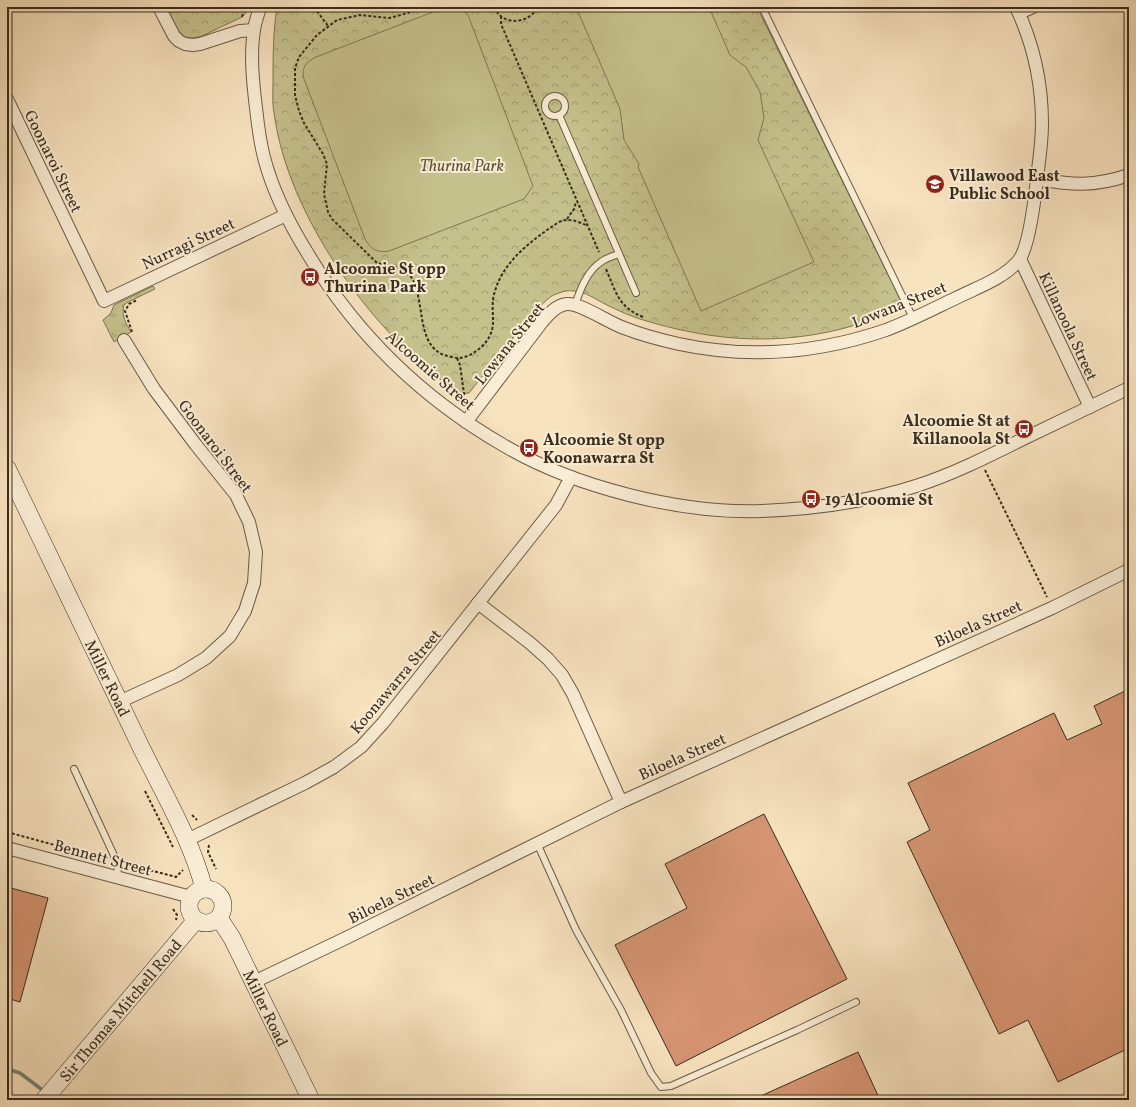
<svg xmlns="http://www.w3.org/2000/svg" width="1136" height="1107" font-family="Vollkorn,serif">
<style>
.grass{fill:url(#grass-tufts);stroke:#807654}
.park{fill:url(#park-crowns);stroke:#807654}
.pitch{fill:#c5c18c;stroke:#807654}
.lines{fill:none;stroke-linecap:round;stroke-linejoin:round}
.stream{stroke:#768476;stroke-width:3.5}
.building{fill:#d69573;stroke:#3b2c1d}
.lane-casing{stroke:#6a5a46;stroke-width:8}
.street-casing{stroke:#6a5a46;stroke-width:14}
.secondary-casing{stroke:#3b2c1d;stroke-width:18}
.path{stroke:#3b2c1d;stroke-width:2;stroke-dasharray:3 2;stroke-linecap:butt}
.lane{stroke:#faedd5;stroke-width:6}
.street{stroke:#faedd5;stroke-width:12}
.secondary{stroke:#faedd5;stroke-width:17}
.labels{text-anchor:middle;stroke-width:4;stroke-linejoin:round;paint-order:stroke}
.street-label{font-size:16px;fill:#3b2c1d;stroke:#faedd5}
.park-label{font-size:16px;font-style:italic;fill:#5e5139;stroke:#faedd5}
.poi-label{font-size:16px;font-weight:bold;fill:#3b2c1d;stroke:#faedd5;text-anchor:start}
</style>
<defs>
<pattern id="grass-tufts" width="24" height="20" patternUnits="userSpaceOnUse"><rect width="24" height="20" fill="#c5c18c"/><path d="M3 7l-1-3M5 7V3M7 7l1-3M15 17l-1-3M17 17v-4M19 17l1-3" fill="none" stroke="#a19d72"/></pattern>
<pattern id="park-crowns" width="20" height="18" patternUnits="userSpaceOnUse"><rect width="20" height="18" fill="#c5c18c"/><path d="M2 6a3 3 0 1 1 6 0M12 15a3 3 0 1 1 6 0" fill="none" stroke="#a19d72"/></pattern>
</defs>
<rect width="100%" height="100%" fill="#f8e3bf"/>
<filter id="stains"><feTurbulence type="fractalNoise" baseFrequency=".005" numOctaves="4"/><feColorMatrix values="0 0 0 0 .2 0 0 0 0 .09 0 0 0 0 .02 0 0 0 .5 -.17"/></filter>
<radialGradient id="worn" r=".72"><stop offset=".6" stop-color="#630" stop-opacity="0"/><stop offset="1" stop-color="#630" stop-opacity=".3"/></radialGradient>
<!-- grass -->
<path class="grass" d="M153 286 155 289 128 302 124 305C121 316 126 323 131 332L114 342 103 320 111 313 114 305Z"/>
<!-- park -->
<g class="park">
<polygon points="166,7 248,7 246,13 242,17 202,36 194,38 189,38 184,37 178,30"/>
<path d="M277 7H757L904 307C819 345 739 348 650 322 634 318 619 311 605 304 595 299 586 292 574 291 570 290 564 291 559 293 556 294 551 296 549 298 542 303 536 312 530 318 509 342 489 368 469 393L459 394C438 378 417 362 399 343 341 284 285 196 274 113 272 103 273 92 273 82 273 57 273 32 277 7Z"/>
</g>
<!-- pitch -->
<g class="pitch">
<path d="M446 7H459L468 15 533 186 524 199 389 251C378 253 371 250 365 239L304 79C301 68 306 62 316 57Z"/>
<polygon points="576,7 709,7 730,55 746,67 760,92 764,118 758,140 814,262 701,311 638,167 639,164 624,140 620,109"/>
</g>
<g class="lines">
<!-- stream -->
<polyline class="stream" points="7,1069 20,1073 45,1092"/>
</g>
<!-- building -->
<g class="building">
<polygon points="1129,689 1129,1048 1058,1082 1028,1020 999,1034 907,842 930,830 908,783 1054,713 1067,740 1102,724 1094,706"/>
<polygon points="764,814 847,979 676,1066 615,945 687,908 665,864"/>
<polygon points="7,887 48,898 20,1002 7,998"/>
<polygon points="858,1052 880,1100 752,1100"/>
</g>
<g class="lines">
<!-- lane casing -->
<g class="lane-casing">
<g id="lane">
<polyline points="762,7 913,318"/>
<circle cx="555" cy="106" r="10"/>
<polyline points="559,115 636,293"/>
<path d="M575 305C580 290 587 271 601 262 606 258 613 256 619 254"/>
<polyline points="74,769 117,862 118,878"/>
<polyline points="537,843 576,930 621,1010 651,1073 661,1087 671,1086 797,1030 856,1002"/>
</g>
</g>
<!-- street casing -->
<g class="street-casing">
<g id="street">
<polyline points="159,7 174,36 179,41 185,44 193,45 200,44 240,31 254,30"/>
<path d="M260 7C258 15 255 22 254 30 250 55 253 83 256 108 258 126 260 144 265 161 274 194 290 225 308 254 356 334 422 398 503 445 574 487 680 514 762 511 814 509 867 502 916 486 953 474 987 457 1021 440 1057 423 1093 405 1129 388"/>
<polyline points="1019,13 1033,7"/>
<polyline points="7,99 104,301 286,215"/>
<path d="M1037 179C1073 185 1093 187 1129 175"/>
<polyline points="1020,259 1090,407"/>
<path d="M466 422 542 322C548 315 556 305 567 304 581 303 609 323 624 328 642 335 661 340 679 344 749 359 819 353 886 330 910 321 933 309 956 298 976 288 1005 278 1019 260 1030 246 1036 189 1038 170 1040 155 1042 139 1042 123 1042 84 1033 43 1016 7"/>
<polyline points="478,603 530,643 548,659 562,675 573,694 621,802"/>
<polyline points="119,702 178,675 206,658 230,636 245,611 254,583 256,552 249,522 236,495 196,445 154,389 124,340"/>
<polyline points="187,840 305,783 334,767 361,747 383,723 556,505 571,477"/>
<polyline points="7,848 191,897"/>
<polyline points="254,982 346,938 621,802 1052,608 1129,570"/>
</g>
</g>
<!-- secondary casing -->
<g class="secondary-casing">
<g id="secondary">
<path d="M7 468C51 560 95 652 139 743 162 791 191 838 204 889"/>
<circle cx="206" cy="906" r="17"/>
<polyline points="219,918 232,938 311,1100"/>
<polyline points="44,1100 196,920"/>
</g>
</g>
<!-- path -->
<g class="path">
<polyline points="314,7 328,26"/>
<path d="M419 7 408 13 389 18 360 15 337 20 317 35 299 57 295 68V95L299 111 304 123 323 154 327 164 324 194 328 212 332 219 376 262C386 267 402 265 409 274 427 297 414 343 444 355 448 356 454 358 459 358 473 357 489 343 492 330 495 318 490 306 495 291 503 264 525 246 547 230 554 226 560 219 569 220 574 220 581 223 586 225"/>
<polyline points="480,7 492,11 496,10"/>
<path d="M494 7C503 27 529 24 538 7"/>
<polyline points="501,16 501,24 599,252"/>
<polyline points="242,17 245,7"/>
<polyline points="567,219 574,209 576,202"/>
<path d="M606 269C616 292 618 307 643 317"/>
<polyline points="132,332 125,311 129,304 137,300"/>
<polyline points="457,358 460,365 465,401"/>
<polyline points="985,470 1047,597"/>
<polyline points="145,791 173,847"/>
<polyline points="192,815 197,820"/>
<polyline points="7,832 106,859"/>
<polyline points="209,845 208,852 216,869"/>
<polyline points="126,864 176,877 183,870"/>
<polyline points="173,909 177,915 176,920"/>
</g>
<!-- lane -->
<use href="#lane" class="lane"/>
<!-- street -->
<use href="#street" class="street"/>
<!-- secondary -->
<use href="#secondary" class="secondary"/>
</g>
<!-- icons -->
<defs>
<g id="school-disc" transform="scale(1)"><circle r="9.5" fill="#8f2418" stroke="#faedd5"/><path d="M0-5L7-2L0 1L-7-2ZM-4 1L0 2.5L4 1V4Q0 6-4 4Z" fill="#fff"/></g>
<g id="bus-disc" transform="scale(1)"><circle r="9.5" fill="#8f2418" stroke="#faedd5"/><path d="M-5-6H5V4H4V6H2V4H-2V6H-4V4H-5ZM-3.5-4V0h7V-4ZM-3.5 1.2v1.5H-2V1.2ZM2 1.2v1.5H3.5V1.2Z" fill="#fff"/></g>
</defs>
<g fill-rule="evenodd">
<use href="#school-disc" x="935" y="184"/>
<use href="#bus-disc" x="310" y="277"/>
<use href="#bus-disc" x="1024" y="429"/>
<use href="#bus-disc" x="529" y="448"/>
<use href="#bus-disc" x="811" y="499"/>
</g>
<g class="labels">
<!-- street labels -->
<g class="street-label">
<text transform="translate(54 161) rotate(64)" y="6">Goonaroi Street</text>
<text transform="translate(188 243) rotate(-25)" y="6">Nurragi Street</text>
<text transform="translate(899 304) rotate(-22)" y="6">Lowana Street</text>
<text transform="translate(1069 326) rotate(65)" y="6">Killanoola Street</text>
<text transform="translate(509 343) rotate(-51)" y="6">Lowana Street</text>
<text transform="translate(431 370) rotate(41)" y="6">Alcoomie Street</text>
<text transform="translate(216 446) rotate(53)" y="6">Goonaroi Street</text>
<text transform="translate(978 623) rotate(-24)" y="6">Biloela Street</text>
<text transform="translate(108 678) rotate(64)" y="6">Miller Road</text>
<text transform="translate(395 681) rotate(-50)" y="6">Koonawarra Street</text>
<text transform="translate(682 756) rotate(-24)" y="6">Biloela Street</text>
<text transform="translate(103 857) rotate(15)" y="6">Bennett Street</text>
<text transform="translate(391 898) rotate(-26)" y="6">Biloela Street</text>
<text transform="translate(266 1008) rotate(64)" y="6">Miller Road</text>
<text transform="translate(120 1010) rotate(-50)" y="6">Sir Thomas Mitchell Road</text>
</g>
<!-- park labels -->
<g class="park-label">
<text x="462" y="171">Thurina Park</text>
</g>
<!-- poi labels -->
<g class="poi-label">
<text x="949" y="181">Villawood East<tspan x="949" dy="18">Public School</tspan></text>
<text x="324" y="274">Alcoomie St opp<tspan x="324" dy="18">Thurina Park</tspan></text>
<text x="1010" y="426" text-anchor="end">Alcoomie St at<tspan x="1010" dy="18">Killanoola St</tspan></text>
<text x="543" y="445">Alcoomie St opp<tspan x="543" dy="18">Koonawarra St</tspan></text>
<text x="825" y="505">19 Alcoomie St</text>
</g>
</g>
<!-- margin -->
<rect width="1136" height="1107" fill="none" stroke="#f8e3bf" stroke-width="24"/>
<rect x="8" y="8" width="1120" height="1091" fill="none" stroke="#3b2c1d" stroke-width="2"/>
<rect x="12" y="12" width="1112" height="1083" fill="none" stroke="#3b2c1d"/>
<rect width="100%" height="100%" filter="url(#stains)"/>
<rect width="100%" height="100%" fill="url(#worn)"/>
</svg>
